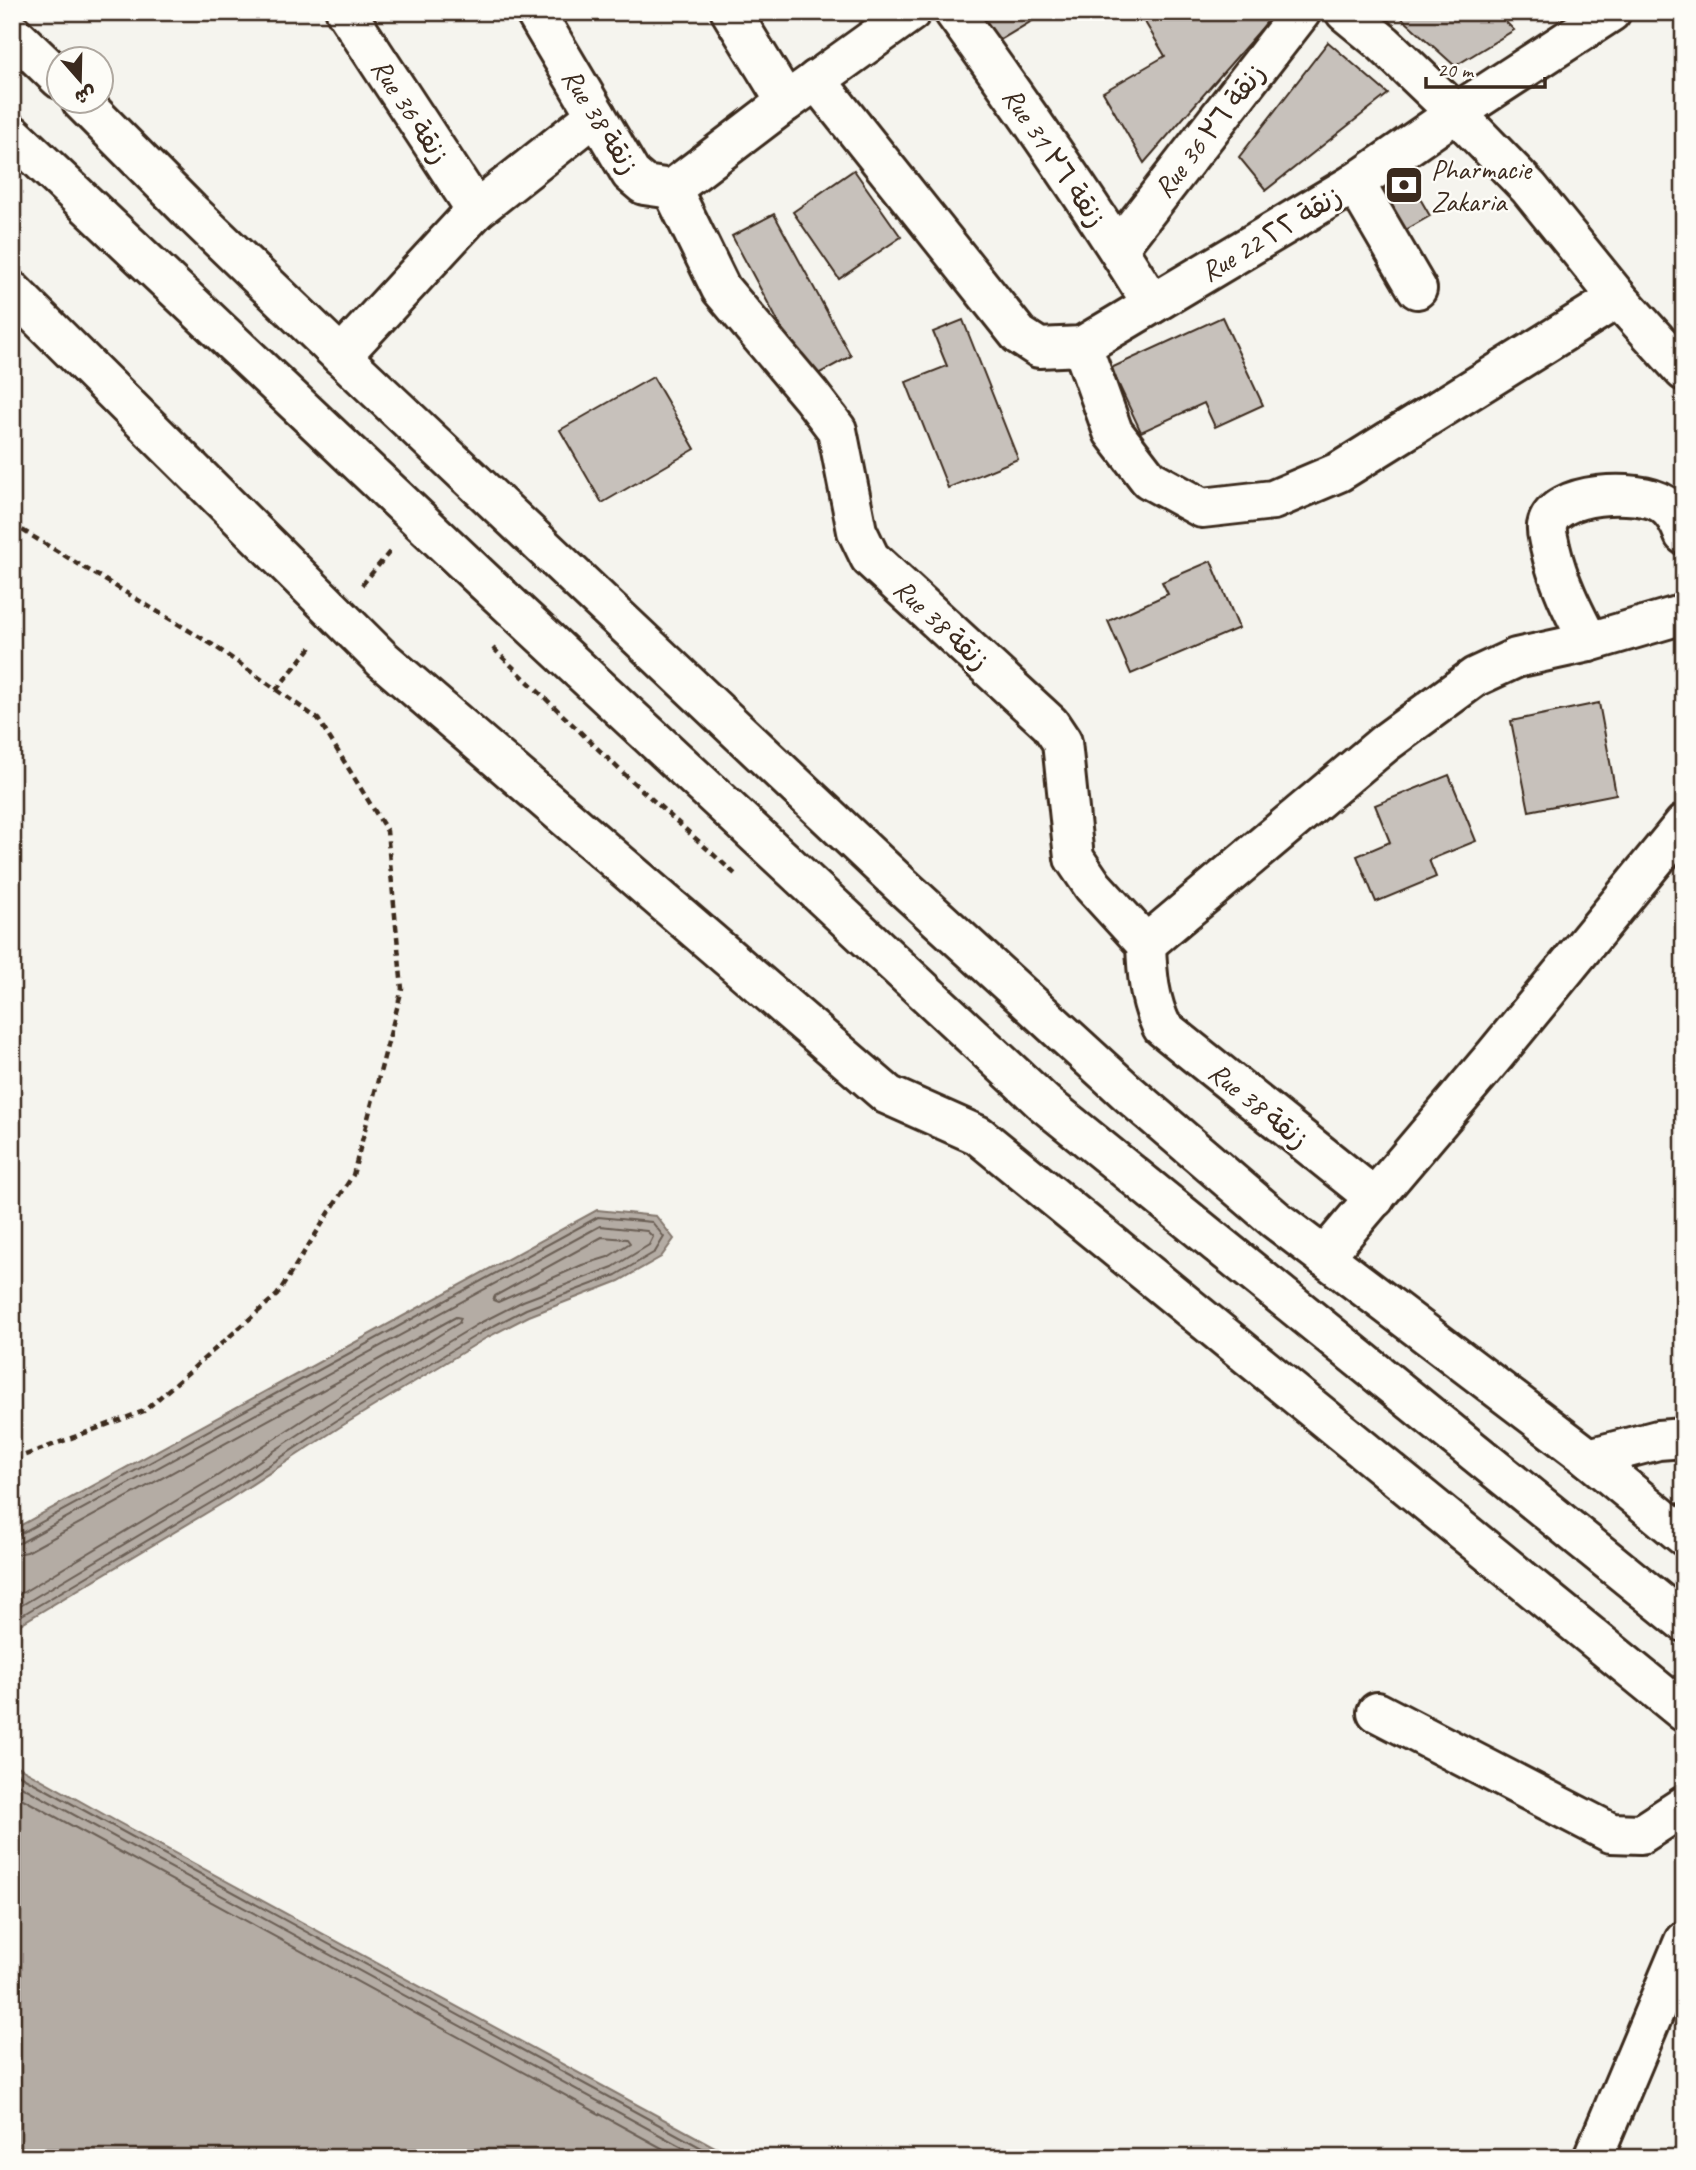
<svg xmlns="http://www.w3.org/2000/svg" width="1696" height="2170" font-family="Caveat,'Playpen Sans Arabic',sans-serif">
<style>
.water{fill:#b4aca4;stroke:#84786e;stroke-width:2}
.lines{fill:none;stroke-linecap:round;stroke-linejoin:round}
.shore{stroke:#6b5e54;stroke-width:2}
.building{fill:#c7c1bb;stroke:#3b2a1e;stroke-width:2}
.minor-casing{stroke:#3b2a1e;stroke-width:44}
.major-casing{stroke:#3b2a1e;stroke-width:44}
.path{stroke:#3b2a1e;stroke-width:4.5;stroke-dasharray:7 5;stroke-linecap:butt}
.minor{stroke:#fdfcf7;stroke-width:38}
.major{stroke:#fdfcf7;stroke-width:38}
.labels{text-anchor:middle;stroke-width:5;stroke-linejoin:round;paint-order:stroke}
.street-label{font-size:28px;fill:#3b2a1e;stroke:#fdfcf7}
.poi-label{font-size:28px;fill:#3b2a1e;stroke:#fdfcf7;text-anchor:start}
</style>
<rect width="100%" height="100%" fill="#f5f4ee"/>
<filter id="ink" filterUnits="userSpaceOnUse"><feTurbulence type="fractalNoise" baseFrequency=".0143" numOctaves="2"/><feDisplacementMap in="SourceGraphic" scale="14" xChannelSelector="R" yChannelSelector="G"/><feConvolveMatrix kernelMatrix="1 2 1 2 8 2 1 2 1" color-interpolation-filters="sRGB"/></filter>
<g filter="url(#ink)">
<!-- water -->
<g class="water">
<polygon points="597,1210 656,1216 674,1239 661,1257 619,1281 529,1316 486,1338 340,1427 228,1500 12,1629 12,1530"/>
<polygon points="12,1763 114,1820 735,2158 12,2158"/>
</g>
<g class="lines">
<!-- shore -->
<g class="shore">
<polygon points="602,1237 627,1239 630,1243 608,1257 582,1265 498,1302 493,1300 495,1296"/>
<polyline points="12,1536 18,1535 598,1217 652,1222 664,1237 655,1252 616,1275 526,1309 482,1332 336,1421 224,1495 12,1621"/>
<polyline points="12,1545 22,1542 600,1226 647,1231 653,1237 649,1245 613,1267 523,1301 478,1324 331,1413 220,1487 12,1611"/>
<polyline points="12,1555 27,1552 456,1317 461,1318 459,1323 326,1405 214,1478 12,1599"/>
<polyline points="12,1771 720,2158"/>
<polyline points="12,1781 702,2158"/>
<polyline points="12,1793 680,2158"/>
</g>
</g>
<!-- building -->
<g class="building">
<polygon points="977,12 1047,12 995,43"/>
<polygon points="1139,12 1276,12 1144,163 1103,92 1165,56"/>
<polygon points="1395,12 1496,12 1514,30 1455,66"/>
<polygon points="1328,42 1388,94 1266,190 1239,157"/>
<polygon points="854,170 901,237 839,279 793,212"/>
<polygon points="1407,176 1430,216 1395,236 1372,196"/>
<polygon points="774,214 851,356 809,379 732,236"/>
<polygon points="1222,317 1263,405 1215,427 1204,403 1141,432 1111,368"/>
<polygon points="963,320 1018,459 948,488 906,382 947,366 933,332"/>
<polygon points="653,377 695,449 602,503 560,430"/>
<polygon points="1211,561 1239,628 1131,674 1108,621 1168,594 1162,582"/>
<polygon points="1599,703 1616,794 1529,811 1511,721"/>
<polygon points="1449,775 1476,841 1429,860 1436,877 1376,902 1357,856 1390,842 1375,805"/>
</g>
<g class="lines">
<!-- minor casing -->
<g class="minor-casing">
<g id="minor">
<polyline points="346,12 476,210"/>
<path d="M535 12 631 174 644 185 672 189 721 289 811 396 837 430 857 531 870 558 1050 724 1062 742 1074 858 1093 886 1146 944C1147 974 1149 999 1162 1027L1375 1198"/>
<polyline points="731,12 786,102"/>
<path d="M954 12C1023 107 1091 204 1152 304"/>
<polyline points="1345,12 1384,44 1456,113 1529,188 1618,298 1684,371"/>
<polyline points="816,80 1019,335 1039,348 1082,346 1355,183 1456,113 1611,12"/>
<polyline points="1355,183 1417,289"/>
<polyline points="672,189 786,102 911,12"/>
<polyline points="1118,248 1301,12"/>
<polyline points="12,291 382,659 888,1095 978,1135 1684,1712"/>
<polyline points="1082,346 1113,432 1149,479 1202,508 1273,500 1339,472 1618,298"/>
<polyline points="341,356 476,210 596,115"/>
<path d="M1684 535C1680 524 1673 511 1663 504 1639 488 1553 491 1547 526 1546 533 1549 540 1550 547 1558 582 1573 611 1589 642L1684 614"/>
<polyline points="1146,944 1385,743 1475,677 1516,658 1589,642"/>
<polyline points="1324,1257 1495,1055 1684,824"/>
<polyline points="1589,1458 1658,1440 1684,1438"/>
<polyline points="1377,1712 1611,1833 1641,1834 1684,1806"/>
<polyline points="1593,2158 1684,1941"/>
</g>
</g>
<!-- major casing -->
<g class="major-casing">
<g id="major">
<polyline points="12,33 60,79"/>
<polyline points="82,102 190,211 341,356 901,885 1128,1093 1276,1220 1589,1458 1684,1536"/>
<polyline points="12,134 485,582 1044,1103 1684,1622"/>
</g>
</g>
<!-- path -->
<g class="path">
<polyline points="12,524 213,645 318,719 387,831 402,989 353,1175 277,1295 144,1411 12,1460"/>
<polyline points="362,585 392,549"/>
<polyline points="493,648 623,773 735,874"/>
<polyline points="276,690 312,646"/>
</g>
<!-- minor -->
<use href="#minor" class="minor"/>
<!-- major -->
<use href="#major" class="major"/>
</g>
</g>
<!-- icons -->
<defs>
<g id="bank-square" transform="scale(2.0125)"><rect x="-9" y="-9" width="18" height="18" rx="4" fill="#3b2a1e" stroke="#fdfcf7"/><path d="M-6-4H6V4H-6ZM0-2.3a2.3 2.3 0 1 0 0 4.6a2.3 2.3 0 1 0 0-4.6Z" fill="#fff"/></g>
</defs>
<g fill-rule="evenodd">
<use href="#bank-square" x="1404" y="185"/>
</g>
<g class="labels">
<!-- street labels -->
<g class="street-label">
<text transform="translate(411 111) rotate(57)" y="10">Rue 36 زنقة</text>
<text transform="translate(601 121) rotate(58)" y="10">Rue 38 زنقة</text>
<text transform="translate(1209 130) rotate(-52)" y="10">Rue 36 زنقة ٣٦</text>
<text transform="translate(1055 157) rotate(56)" y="10">Rue 31 زنقة ٣٦</text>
<text transform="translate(1271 233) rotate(-31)" y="10">Rue 22 زنقة ٢٢</text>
<text transform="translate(942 624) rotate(43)" y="10">Rue 38 زنقة</text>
<text transform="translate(1259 1105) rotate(39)" y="10">Rue 38 زنقة</text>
</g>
<!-- poi labels -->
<g class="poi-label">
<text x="1431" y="179">Pharmacie<tspan x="1431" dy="32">Zakaria</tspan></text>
</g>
</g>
<!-- margin -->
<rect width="1696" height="2170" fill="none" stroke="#fdfcf7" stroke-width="42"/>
<rect x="21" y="21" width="1654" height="2128" fill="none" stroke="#3b2a1e" stroke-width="2.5" filter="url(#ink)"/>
<!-- north arrow -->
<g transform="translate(80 80) rotate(160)"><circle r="33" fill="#fdfcf7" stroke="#afa8a0" stroke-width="2"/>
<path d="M0-5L12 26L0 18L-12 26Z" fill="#3b2a1e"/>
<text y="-10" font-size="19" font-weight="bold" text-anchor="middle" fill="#3b2a1e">ش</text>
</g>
<!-- scale -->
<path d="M1426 77v10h119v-10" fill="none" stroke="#3b2a1e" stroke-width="3.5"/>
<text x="1437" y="77" font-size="21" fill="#3b2a1e" stroke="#fdfcf7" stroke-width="5" paint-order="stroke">20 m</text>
</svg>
